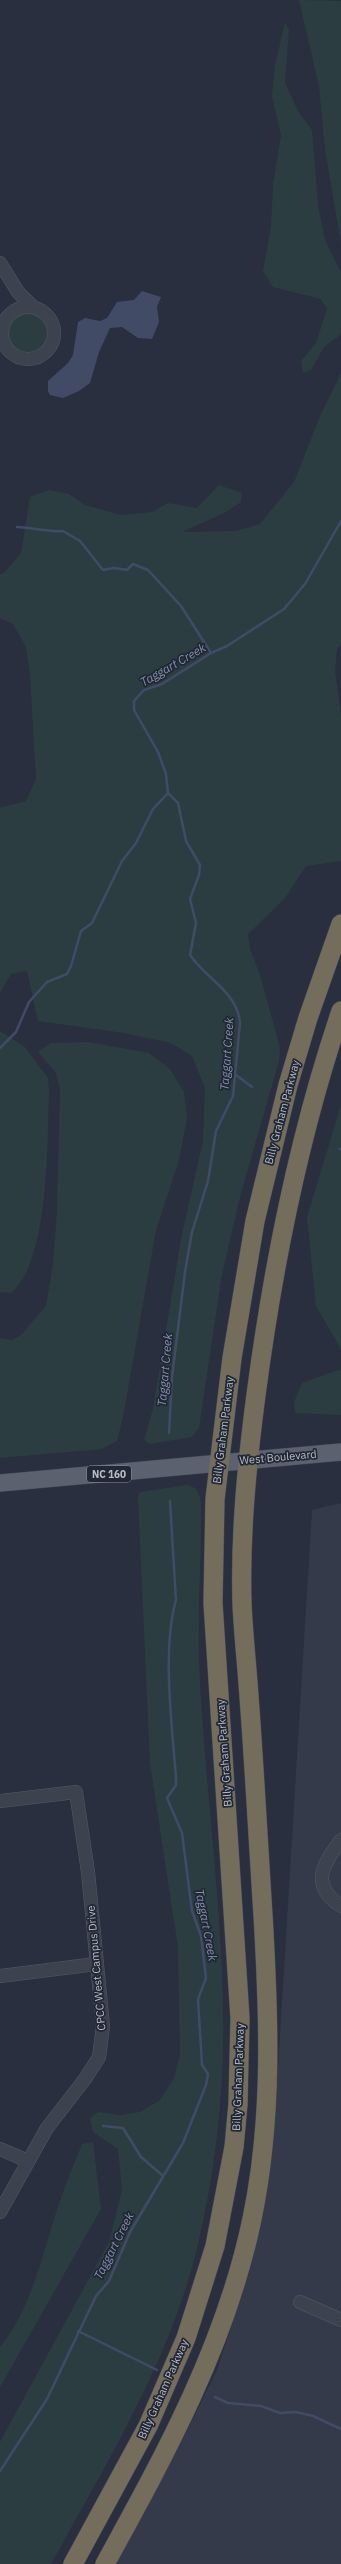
<svg xmlns="http://www.w3.org/2000/svg" width="341" height="2564" font-family="'IBM Plex Sans',sans-serif">
<style>
.airport{fill:#343a49}
.green{fill:#2c3d41}
.water{fill:#414b66}
.lines{fill:none;stroke-linecap:round;stroke-linejoin:round}
.stream{stroke:#414b66;stroke-width:2.5}
.minor-casing{stroke:#555a66;stroke-width:14}
.major-casing{stroke:#464b58;stroke-width:18}
.highway-casing{stroke:#454a56;stroke-width:20}
.minor{stroke:#3d424f;stroke-width:13}
.major{stroke:#5b616f;stroke-width:17}
.highway{stroke:#746d5b;stroke-width:19}
.labels{text-anchor:middle;stroke-width:3.5;stroke-linejoin:round;paint-order:stroke}
.shield{fill:#212734;stroke:#8b909c;stroke-width:1}
.shield-label{font-size:10px;font-weight:bold;fill:#b9bdc9}
.street-label{font-size:11px;fill:#b9bdc9;stroke:#212734}
.water-label{font-size:12px;font-style:italic;fill:#8490ad;stroke:#212734}
</style>
<rect width="100%" height="100%" fill="#292f3f"/>
<!-- airport -->
<polygon class="airport" points="341,1503 341,2564 114,2564 180,2445 217,2370 251,2267 273,2150 312,1510"/>
<!-- green -->
<g class="green">
<polygon points="299,0 341,1 341,243 325,149 319,86"/>
<polygon points="285,23 289,30 285,83 299,113 312,130 318,206 325,240 341,273 341,334 324,347 311,370 303,373 301,361 316,343 327,309 321,299 273,287 263,271 271,227 273,185 281,135 272,96 275,65"/>
<circle cx="27" cy="333" r="20"/>
<polygon points="341,373 341,644 337,650 335,670 341,715 341,861 306,866 285,898 248,934 250,949 260,975 280,1048 279,1061 241,1193 222,1274 199,1428 192,1437 150,1444 144,1440 153,1409 181,1239 203,1141 205,1088 192,1056 171,1043 124,1033 38,1021 27,971 11,974 0,993 0,808 26,801 36,779 30,674 26,647 13,624 0,618 0,574 3,574 21,553 30,497 49,490 69,494 85,505 121,515 152,512 168,503 197,508 219,485 242,493 241,502 226,512 182,532 236,531 260,524 294,482 321,414"/>
<path d="M0 1031 24 1046 48 1078 49 1091C47 1140 50 1260 11 1293L0 1292Z"/>
<polygon points="88,1042 149,1053 170,1069 184,1092 187,1118 179,1160 156,1230 123,1417 117,1441 101,1449 0,1458 0,1338 12,1340 21,1335 46,1306 53,1264 57,1210 60,1090 56,1073 38,1052 51,1043"/>
<polygon points="341,1105 341,1349 316,1306 307,1217"/>
<polygon points="341,1369 341,1415 295,1413 294,1402 302,1383"/>
<path d="M187 1485C198 1488 199 1492 201 1503 202 1556 197 1609 199 1663 204 1778 221 1893 223 2009 225 2087 216 2168 198 2244 171 2359 107 2462 51 2564H0V2442L109 2242 122 2190 118 2149 93 2132 90 2118 98 2112 121 2115 140 2112 160 2100 174 2078 180 2055 178 1947 150 1763 138 1497 140 1492Z"/>
<path d="M93 2142 101 2209 0 2387V2347C33 2308 44 2246 61 2198 67 2180 75 2162 82 2144Z"/>
</g>
<!-- water -->
<polygon class="water" points="142,291 161,297 157,307 159,322 152,339 138,338 122,327 110,328 99,352 90,383 79,391 63,398 50,395 48,391 48,381 68,363 73,355 78,322 85,318 100,321 107,318 117,302 134,300"/>
<g class="lines">
<!-- stream -->
<g class="stream">
<path d="M17 527C26 527 58 533 63 531L80 541 103 570 114 568 127 570 133 564 148 570 181 606 211 653"/>
<polyline points="0,1048 16,1032 29,1002 47,982 67,974 71,966 81,931 92,923 122,861 136,843 153,809 168,793"/>
<polyline points="236,1075 252,1087"/>
<polyline points="340,1149 341,1149"/>
<path d="M169 1433 172 1377 185 1272 192 1232 208 1181 216 1131 233 1096 240 1023C237 991 206 979 190 955L196 923 190 899 199 875 200 865 186 841 178 803 168 793 166 774 158 752 134 710V701L144 690 162 684 211 653 227 646 284 609 305 584 341 521"/>
<polyline points="103,2126 123,2128 141,2157 162,2175"/>
<polyline points="78,2331 157,2370"/>
<polyline points="215,2397 228,2403 261,2406 280,2413 296,2412 313,2416 341,2429"/>
<path d="M0 2471 47 2399 96 2296 109 2281 130 2232 183 2143 206 2085 208 2074 202 2065 198 1999 206 1978 201 1936 192 1911 182 1833 167 1798 176 1785V1777C172 1727 162 1648 176 1600L170 1501"/>
</g>
<!-- minor casing -->
<g class="minor-casing">
<g id="minor">
<polyline points="0,263 18,292 33,307"/>
<circle cx="28" cy="333" r="26"/>
<polyline points="0,1801 76,1792 88,1872 103,2026 99,2057 85,2079 47,2128 0,2212"/>
<path d="M341 1840C323 1864 309 1885 341 1906"/>
<polyline points="0,1976 96,1964"/>
<polyline points="0,2149 28,2161"/>
<polyline points="300,2302 341,2320"/>
</g>
</g>
<!-- major casing -->
<g class="major-casing">
<polyline id="major" points="0,1483 341,1452"/>
</g>
<!-- highway casing -->
<g class="highway-casing">
<g id="highway">
<polyline points="73,2564 148,2426 186,2338 215,2246 234,2147 238,2104 240,2018 213,1603 215,1499 232,1358 255,1221 288,1085 308,1018 341,924"/>
<path d="M105 2564C166 2453 226 2344 252 2219 273 2118 269 2017 263 1915 258 1838 254 1760 248 1683 246 1656 243 1629 242 1603 240 1533 247 1464 256 1395 273 1265 299 1135 341 1011"/>
</g>
</g>
<!-- minor -->
<use href="#minor" class="minor"/>
<!-- major -->
<use href="#major" class="major"/>
<!-- highway -->
<use href="#highway" class="highway"/>
</g>
<g class="labels">
<!-- shield labels -->
<rect class="shield" x="87" y="1466" width="44" height="16" rx="3"/>
<g class="shield-label">
<text x="109" y="1478">NC 160</text>
</g>
<!-- street labels -->
<g class="street-label">
<text transform="translate(282 1112) rotate(-75)" y="4">Billy Graham Parkway</text>
<text transform="translate(223 1430) rotate(-83)" y="4">Billy Graham Parkway</text>
<text transform="translate(278 1457) rotate(-5)" y="4">West Boulevard</text>
<text transform="translate(224 1753) rotate(-94)" y="4">Billy Graham Parkway</text>
<text transform="translate(96 1968) rotate(-95)" y="4">CPCC West Campus Drive</text>
<text transform="translate(238 2077) rotate(-88)" y="4">Billy Graham Parkway</text>
<text transform="translate(163 2389) rotate(-66)" y="4">Billy Graham Parkway</text>
</g>
<!-- water labels -->
<g class="water-label">
<text transform="translate(173 665) rotate(-30)" y="4">Taggart Creek</text>
<text transform="translate(227 1054) rotate(-86)" y="4">Taggart Creek</text>
<text transform="translate(165 1370) rotate(-85)" y="4">Taggart Creek</text>
<text transform="translate(206 1925) rotate(79)" y="4">Taggart Creek</text>
<text transform="translate(114 2246) rotate(-63)" y="4">Taggart Creek</text>
</g>
</g>
</svg>
